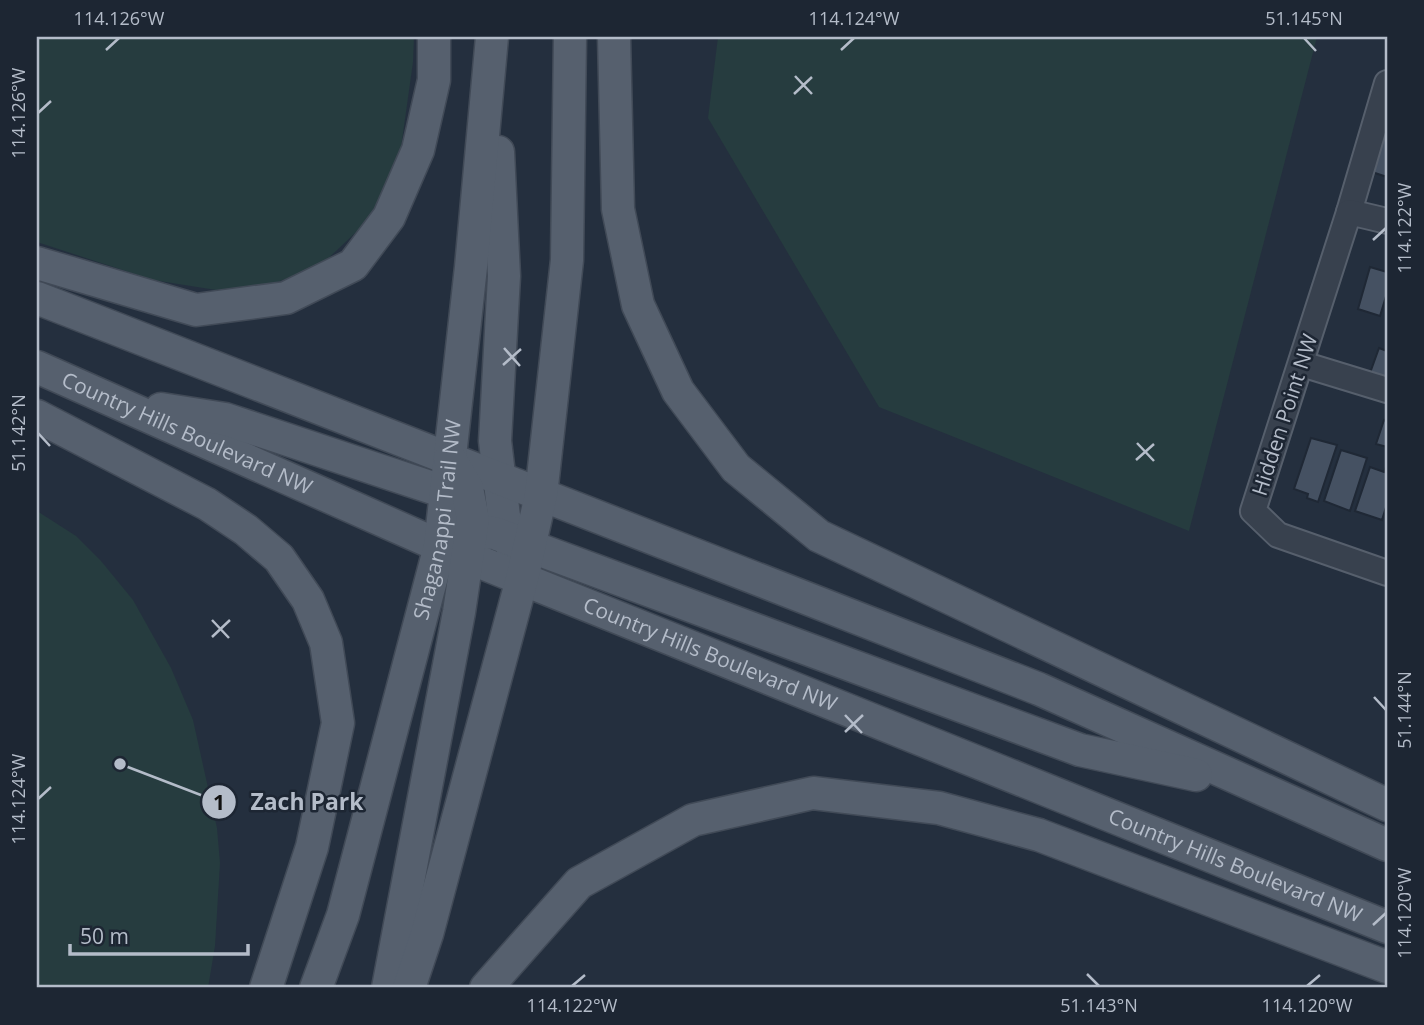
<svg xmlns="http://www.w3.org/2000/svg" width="1424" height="1025" font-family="'Open Sans',sans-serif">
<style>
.green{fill:#263c3f}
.building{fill:#455162;stroke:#1f2835;stroke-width:2}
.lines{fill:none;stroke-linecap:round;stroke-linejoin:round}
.minor-casing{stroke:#565f6c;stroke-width:28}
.major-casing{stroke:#414a57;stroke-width:35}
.minor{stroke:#38414e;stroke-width:24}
.major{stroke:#56606e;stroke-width:32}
.ticks{fill:none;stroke:#b4bcc9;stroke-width:2.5}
.labels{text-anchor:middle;stroke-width:5;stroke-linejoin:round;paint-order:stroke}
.street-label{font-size:21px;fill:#b4bcc9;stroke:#1d2633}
.leader{fill:none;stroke:#b4bcc9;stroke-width:2.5}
.callout-dot{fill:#b4bcc9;stroke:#1d2633;stroke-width:2.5}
.mark-label{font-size:21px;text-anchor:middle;font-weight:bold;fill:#111}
.callout-label{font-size:23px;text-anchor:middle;font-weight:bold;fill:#b4bcc9;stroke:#1d2633;stroke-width:5;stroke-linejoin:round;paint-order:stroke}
.neatline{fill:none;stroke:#b4bcc9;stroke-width:2.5}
.ticks-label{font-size:18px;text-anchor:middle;fill:#b4bcc9}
</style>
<rect width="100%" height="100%" fill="#242f3e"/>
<!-- green -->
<g class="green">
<polygon points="37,37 414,37 413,62 400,155 370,219 319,267 269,285 216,290 153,280 37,242"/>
<polygon points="718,37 1317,37 1189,531 879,407 708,118"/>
<polygon points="37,511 76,536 101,561 133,600 171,668 193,720 217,828 220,863 215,946 208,988 37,988"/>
</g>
<!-- building -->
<g class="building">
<polygon points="1385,132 1387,133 1387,177 1372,172"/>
<polygon points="1370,267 1387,272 1387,293 1380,316 1358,309"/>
<polygon points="1379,348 1387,351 1387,379 1370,373"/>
<polygon points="1384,420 1387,421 1387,447 1376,444"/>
<polygon points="1311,438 1337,445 1318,502 1307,498 1308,494 1294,489"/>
<polygon points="1341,450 1367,458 1350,511 1324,501"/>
<polygon points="1370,467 1384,472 1385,469 1387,470 1387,504 1382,520 1355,511"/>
</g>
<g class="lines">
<!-- minor casing -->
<g class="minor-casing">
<g id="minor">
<polyline points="1349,212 1387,83"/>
<polyline points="1387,221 1349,212 1253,511 1278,535 1387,573"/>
<polyline points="1302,364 1387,390"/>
</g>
</g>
<!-- major casing -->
<g class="major-casing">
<g id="major">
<polyline points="614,37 618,209 638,305 678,391 736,468 819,536 1387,805"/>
<polyline points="498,152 504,276 495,441 504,516 514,553"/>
<polyline points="37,263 196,310 286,298 353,265 389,217 418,150 434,80 434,37"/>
<polyline points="37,298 1039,689 1387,845"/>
<path id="s1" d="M37 367 440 546 1387 927"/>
<polyline points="161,409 225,419 463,498"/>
<polyline points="37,416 207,504 246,530 279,558 308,600 326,643 338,723 312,847 266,988"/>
<polyline points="440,546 471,532 494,533 1080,750 1196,775"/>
<path id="s2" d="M316 988 343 915 440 546 471 267 492 37"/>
<polyline points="388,988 459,612 473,519 467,488 450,459"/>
<polyline points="409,988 427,934 522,579 541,495 567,260 570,37"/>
<polyline points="486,988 579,883 693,820 813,793 939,808 1039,835 1387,967"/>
</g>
</g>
<!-- minor -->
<use href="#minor" class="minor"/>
<!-- major -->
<use href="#major" class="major"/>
</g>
<!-- ticks -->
<path class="ticks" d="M1304 38 1316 51M106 50 119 38M841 50 854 38M795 76 812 94M794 94 812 77M38 113 51 101M1373 240 1386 228M504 348 520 366M503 365 521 349M38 433 50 446M1137 443 1154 461M1136 460 1154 444M212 620 229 638M212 637 230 620M1374 697 1386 710M845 715 862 733M845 732 863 715M38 799 51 787M1373 925 1386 913M1087 974 1099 986M572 986 585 975M1307 986 1320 975"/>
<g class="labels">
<!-- street labels -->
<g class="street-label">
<text transform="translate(1285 415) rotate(-72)" y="7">Hidden Point NW</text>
<text dy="7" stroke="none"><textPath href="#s1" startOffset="164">Country Hills Boulevard NW</textPath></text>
<text dy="7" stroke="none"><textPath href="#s2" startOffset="485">Shaganappi Trail NW</textPath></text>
<text dy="7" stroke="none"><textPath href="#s1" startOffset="732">Country Hills Boulevard NW</textPath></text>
<text dy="7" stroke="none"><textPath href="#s1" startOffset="1298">Country Hills Boulevard NW</textPath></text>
</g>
</g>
<!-- callouts -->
<path class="leader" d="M120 764L219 802"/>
<g class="callout-dot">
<circle cx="120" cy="764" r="7"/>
<circle cx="219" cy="802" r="18"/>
</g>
<g class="mark-label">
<text x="219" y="810">1</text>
</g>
<g class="callout-label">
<text x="307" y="810">Zach Park</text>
</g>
<!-- border -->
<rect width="1424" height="1025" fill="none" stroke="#1d2633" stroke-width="77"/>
<!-- scale -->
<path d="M70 944v10h178v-10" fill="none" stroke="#b4bcc9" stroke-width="3.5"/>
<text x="80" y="944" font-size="21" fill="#b4bcc9" stroke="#1d2633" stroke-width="5" paint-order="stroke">50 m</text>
<rect x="38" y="38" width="1348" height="948" class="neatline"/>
<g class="ticks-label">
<text x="119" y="25">114.126°W</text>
<text x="854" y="25">114.124°W</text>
<text x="1304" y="25">51.145°N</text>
<text transform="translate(19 113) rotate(-90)" y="6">114.126°W</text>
<text transform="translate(1405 228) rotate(-90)" y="6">114.122°W</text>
<text transform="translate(19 433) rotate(-90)" y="6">51.142°N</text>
<text transform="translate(1405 710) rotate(-90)" y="6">51.144°N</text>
<text transform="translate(19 799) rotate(-90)" y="6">114.124°W</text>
<text transform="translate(1405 913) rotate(-90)" y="6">114.120°W</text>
<text x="572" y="1012">114.122°W</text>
<text x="1099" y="1012">51.143°N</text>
<text x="1307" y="1012">114.120°W</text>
</g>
</svg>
